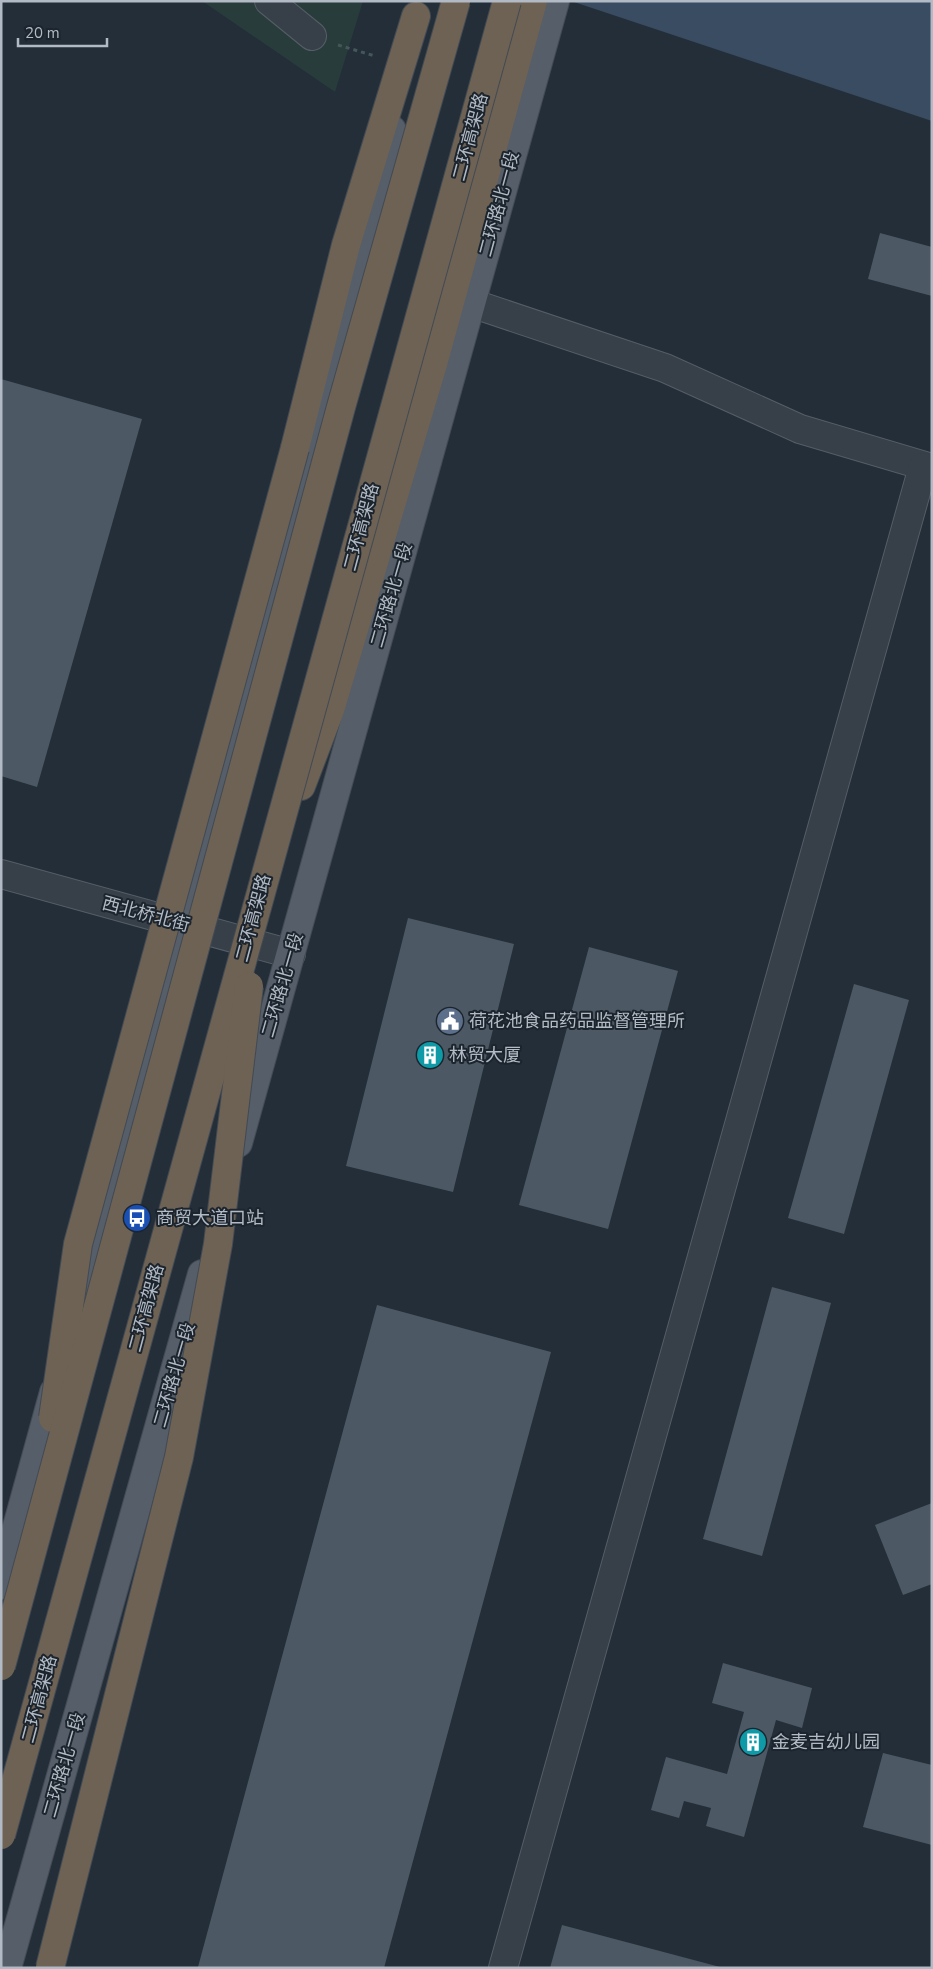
<svg xmlns="http://www.w3.org/2000/svg" width="933" height="1969" font-family="'Nunito Sans','Noto Sans SC',sans-serif">
<style>
.green{fill:#283c3b}
.water{fill:#394c61}
.building{fill:#4c5864}
.lines{fill:none;stroke-linecap:round;stroke-linejoin:round}
.minor-casing{stroke:#555d66;stroke-width:30}
.major-casing{stroke:#434b55;stroke-width:30}
.highway-casing{stroke:#424a53;stroke-width:30}
.path{stroke:#455759;stroke-width:3;stroke-dasharray:4 4;stroke-linecap:butt}
.minor{stroke:#373f49;stroke-width:28}
.major{stroke:#555e69;stroke-width:28}
.highway{stroke:#6e6254;stroke-width:28}
.highway-bridge-casing{stroke:#424a53;stroke-width:30;stroke-linecap:butt}
.highway-bridge{stroke:#6e6254;stroke-width:28}
.labels{text-anchor:middle;stroke-width:4;stroke-linejoin:round;paint-order:stroke}
.street-label{font-size:18px;fill:#b2bac5;stroke:#1c242d}
.poi-label{font-size:18px;fill:#b2bac5;stroke:#1c242d;text-anchor:start}
</style>
<rect width="100%" height="100%" fill="#232e38"/>
<!-- green -->
<polygon class="green" points="202,1 363,1 335,92"/>
<!-- water -->
<polygon class="water" points="571,1 932,1 932,121"/>
<!-- building -->
<g class="building">
<polygon points="880,233 932,247 932,296 868,279"/>
<polygon points="1,379 142,419 37,787 1,776"/>
<polygon points="408,918 514,944 453,1192 346,1166"/>
<polygon points="589,947 678,971 608,1229 519,1205"/>
<polygon points="854,984 909,1000 844,1234 788,1218"/>
<polygon points="772,1287 831,1303 762,1556 703,1539"/>
<polygon points="377,1305 551,1352 384,1968 201,1968 198,1967"/>
<polygon points="932,1503 932,1584 903,1595 875,1525"/>
<polygon points="723,1663 812,1688 802,1728 776,1720 744,1837 706,1826 711,1808 684,1801 679,1818 651,1810 666,1757 727,1774 744,1712 712,1703"/>
<polygon points="883,1753 932,1765 932,1845 863,1827"/>
<polygon points="562,1925 720,1967 719,1968 550,1968"/>
</g>
<g class="lines">
<!-- minor casing -->
<g class="minor-casing">
<g id="minor">
<polyline points="269,1 312,36"/>
<polyline points="471,303 665,368 800,429 932,468"/>
<polyline points="1,874 291,954"/>
<polyline points="503,1968 923,467"/>
</g>
</g>
<!-- major casing -->
<g class="major-casing">
<g id="major">
<polyline points="238,1143 555,1"/>
<polyline points="80,1298 366,252 392,130"/>
<polyline points="1,1585 54,1392"/>
<polyline points="7,1968 202,1274"/>
</g>
</g>
<!-- highway casing -->
<g class="highway-casing">
<g id="highway">
<polyline points="295,448 346,245 416,16"/>
<polyline points="301,786 330,710 433,364 533,1"/>
</g>
</g>
<!-- path -->
<polyline class="path" points="338,45 375,56"/>
<!-- minor -->
<use href="#minor" class="minor"/>
<!-- major -->
<use href="#major" class="major"/>
<!-- highway -->
<use href="#highway" class="highway"/>
<!-- highway-bridge casing -->
<g class="highway-bridge-casing">
<g id="highway-bridge">
<polyline points="53,1418 78,1244 295,448"/>
<polyline points="1,1666 341,407 456,1"/>
<polyline points="1,1835 507,1"/>
<polyline points="50,1968 179,1457 218,1244 249,986"/>
</g>
</g>
<!-- highway-bridge -->
<use href="#highway-bridge" class="highway-bridge"/>
</g>
<!-- icons -->
<defs>
<g id="civic-disc" transform="scale(1.4375)"><circle r="9.5" fill="#5c6f8a" stroke="#1c242d"/><path d="M-.6-6.5H3V-4.5H.6V-3L4-1V1h2V6H-6V1h2V-1L-.6-3ZM-1.2 2.5V6h2.4V2.5Z" fill="#fff"/></g>
<g id="building-disc" transform="scale(1.4375)"><circle r="9.5" fill="#0f9aa8" stroke="#1c242d"/><path d="M-4-6H4V6H1V3H-1V6H-4ZM-2.5-4.3h1.7v1.8h-1.7ZM.8-4.3h1.7v1.8H.8ZM-2.5-1h1.7V.8h-1.7ZM.8-1h1.7V.8H.8Z" fill="#fff"/></g>
<g id="bus-disc" transform="scale(1.4375)"><circle r="9.5" fill="#1a4fb4" stroke="#1c242d"/><path d="M-5-6H5V4H4V6H2V4H-2V6H-4V4H-5ZM-3.5-4V0h7V-4ZM-3.5 1.2v1.5H-2V1.2ZM2 1.2v1.5H3.5V1.2Z" fill="#fff"/></g>
</defs>
<g fill-rule="evenodd">
<use href="#civic-disc" x="450" y="1021"/>
<use href="#building-disc" x="430" y="1055"/>
<use href="#bus-disc" x="137" y="1218"/>
<use href="#building-disc" x="753" y="1742"/>
</g>
<g class="labels">
<!-- street labels -->
<g class="street-label">
<text transform="translate(470 137) rotate(-75)" y="6">二环高架路</text>
<text transform="translate(499 204) rotate(-75)" y="6">二环路北一段</text>
<text transform="translate(361 527) rotate(-75)" y="6">二环高架路</text>
<text transform="translate(391 595) rotate(-74)" y="6">二环路北一段</text>
<text transform="translate(146 914) rotate(15)" y="6">西北桥北街</text>
<text transform="translate(253 918) rotate(-75)" y="6">二环高架路</text>
<text transform="translate(282 985) rotate(-74)" y="6">二环路北一段</text>
<text transform="translate(146 1308) rotate(-75)" y="6">二环高架路</text>
<text transform="translate(174 1375) rotate(-74)" y="6">二环路北一段</text>
<text transform="translate(39 1699) rotate(-75)" y="6">二环高架路</text>
<text transform="translate(64 1765) rotate(-74)" y="6">二环路北一段</text>
</g>
<!-- poi labels -->
<g class="poi-label">
<text x="469" y="1027">荷花池食品药品监督管理所</text>
<text x="449" y="1061">林贸大厦</text>
<text x="156" y="1224">商贸大道口站</text>
<text x="772" y="1748">金麦吉幼儿园</text>
</g>
</g>
<!-- border -->
<rect width="933" height="1969" fill="none" stroke="#b2bac5" stroke-width="5"/>
<!-- scale -->
<path d="M18 38v8h89v-8" fill="none" stroke="#b2bac5" stroke-width="2.5"/>
<text x="25" y="38" font-size="15" fill="#b2bac5" stroke="#1c242d" stroke-width="4" paint-order="stroke">20 m</text>
</svg>
